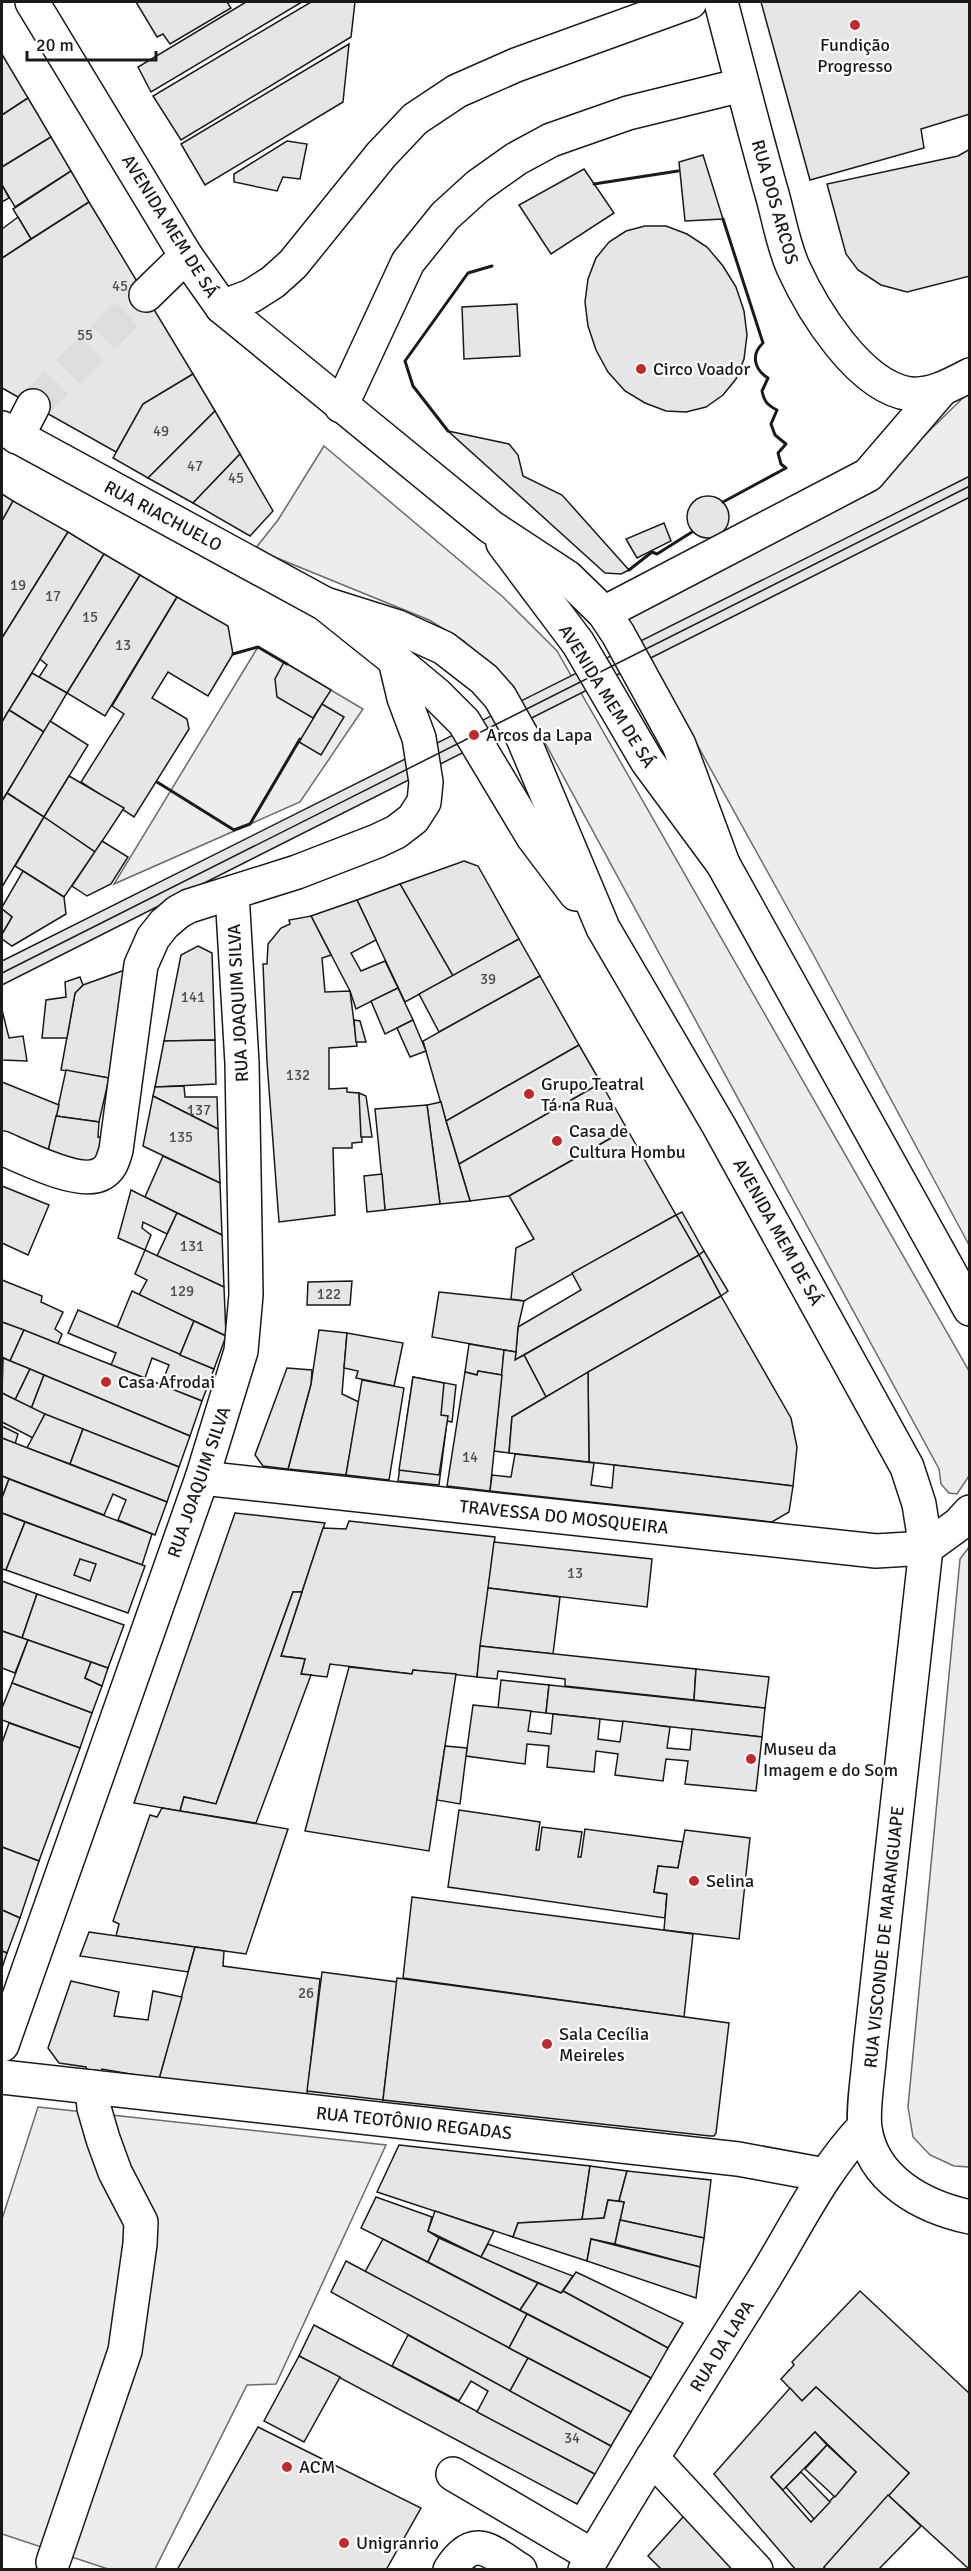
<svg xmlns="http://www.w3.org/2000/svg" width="971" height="2571" font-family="Signika,sans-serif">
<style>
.parking{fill:#ededed;stroke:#6a6a6a;stroke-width:1.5}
.building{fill:#e6e6e6;stroke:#1a1a1a;stroke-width:1.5;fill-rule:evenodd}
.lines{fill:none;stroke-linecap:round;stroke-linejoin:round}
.minor-tunnel{stroke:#ddd;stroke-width:33;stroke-dasharray:33 16;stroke-linecap:butt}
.minor-casing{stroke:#1a1a1a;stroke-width:36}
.major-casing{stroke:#1a1a1a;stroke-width:36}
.minor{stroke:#fff;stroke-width:33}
.major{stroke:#fff;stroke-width:33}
.tram{stroke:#1a1a1a;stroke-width:1.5}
.wall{stroke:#1a1a1a;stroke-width:3}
.poi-dot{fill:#c62828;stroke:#fff;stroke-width:2}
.labels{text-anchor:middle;stroke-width:4.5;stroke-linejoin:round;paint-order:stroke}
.number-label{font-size:15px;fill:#4d4d4d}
.poi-label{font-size:18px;fill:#1a1a1a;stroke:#fff;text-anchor:start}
.street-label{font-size:18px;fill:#1a1a1a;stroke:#fff}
</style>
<rect width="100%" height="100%" fill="#fff"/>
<!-- parking -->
<g class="parking">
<polygon points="969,392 969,1245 813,954 626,616 883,476"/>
<polygon points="324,446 503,597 557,651 969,1371 969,1476 957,1494 949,1493 941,1484 939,1469 537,728 519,699 464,641 429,620 255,549 278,520"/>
<polygon points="258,647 363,709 300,802 114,884"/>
<polygon points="969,1547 970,2167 969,2167 954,2166 930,2155 913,2137 908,2107 960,1559"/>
<polygon points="38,2107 386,2145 276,2384 247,2385 155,2569 108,2569 2,2534 2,2219"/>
</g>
<!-- building -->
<g class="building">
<polygon points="136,2 227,2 231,8 170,44 163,34 157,37"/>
<polygon points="246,2 302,2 151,92 138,67"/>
<polygon points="311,2 355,2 351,37 181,140 153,96"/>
<polygon points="761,2 970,2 970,114 921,129 924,148 810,180"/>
<polygon points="349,44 343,102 205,185 181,144"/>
<polygon points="3,56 28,98 2,115 2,57"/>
<polygon points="28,98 51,137 2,167 2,115"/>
<polygon points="51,137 71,171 15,207 2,185 2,167"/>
<polygon points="287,141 307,144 300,179 283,177 277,191 234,182 234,174"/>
<polygon points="970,149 970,276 907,292 881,285 858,270 846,254 827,184 958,156"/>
<polygon points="703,155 723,219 685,221 679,162"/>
<polygon points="584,169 614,213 551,254 519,205"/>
<polygon points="71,171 89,202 31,239 13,209"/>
<polygon points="2,185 9,198 2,202"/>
<polygon points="89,202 193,374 143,404 116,452 2,388 2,258"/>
<polygon points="18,217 31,239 2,258 2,229"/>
<polygon points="645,226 666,226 687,234 707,247 723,266 736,287 744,311 747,335 744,359 736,379 723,395 706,407 686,412 666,411 645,403 625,391 608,372 596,350 588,326 585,302 588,279 596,258 609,242 626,231"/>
<polygon points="517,304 520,356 464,359 462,307"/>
<polygon points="193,374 215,411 148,478 113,458 143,404"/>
<polygon points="215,411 240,454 193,503 148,478"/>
<polygon points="448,431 509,444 518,455 523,476 562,495 629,570 621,574 605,573"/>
<polygon points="240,454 273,511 250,536 193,503"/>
<polygon points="970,476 970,497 2,985 2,961"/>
<polygon points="2,494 13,501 2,521"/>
<circle cx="708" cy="517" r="21"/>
<polygon points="13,501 68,532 2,638 2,521"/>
<polygon points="664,523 671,541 637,558 626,539"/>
<polygon points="68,532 104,554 2,722 2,638"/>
<polygon points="104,554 140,575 67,693 39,677 47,665 40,659"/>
<polygon points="140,575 177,597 105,716 67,693"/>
<polygon points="177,597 228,626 233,654 208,696 168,672 152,698 187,719 189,729 134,817 81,782 124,714 112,706"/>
<polygon points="284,662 331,690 313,718 277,697 275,679"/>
<polygon points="32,673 67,693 44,732 9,710"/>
<polygon points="322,704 344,717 321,755 299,742"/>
<polygon points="9,710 44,732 2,801 2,722"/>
<polygon points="50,721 88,745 44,817 7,793"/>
<polygon points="69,776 124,808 95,852 44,817"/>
<polygon points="7,793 44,817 2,887 2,801"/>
<polygon points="44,817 95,852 64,897 15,866"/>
<polygon points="102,841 128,857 111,884 87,896 72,886"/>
<polygon points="464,861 478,866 519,939 453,976 400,884"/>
<polygon points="23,871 64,897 66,914 12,946 2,939 2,934 12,917 2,909 2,907"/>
<polygon points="400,884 453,976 405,1002 357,900"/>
<polygon points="357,900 376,940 351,953 361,971 385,961 398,988 356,1009 350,991 311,916"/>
<polygon points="2,909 12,917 2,934"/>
<polygon points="311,916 331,955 322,958 325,992 350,991 357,1046 329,1048 329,1089 347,1088 347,1092 359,1093 362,1142 352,1143 352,1148 333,1148 335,1215 279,1222 267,1062 263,964 267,964 268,944 281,928 290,924 289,920"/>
<polygon points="519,939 540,976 439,1032 419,994"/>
<polygon points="198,946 212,953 215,1040 164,1041 181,955"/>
<polygon points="136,966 109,1078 61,1070 75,993 83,985"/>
<polygon points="540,976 579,1045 446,1121 423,1041"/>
<polygon points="80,977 83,985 75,993 67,1038 42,1038 46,1000 66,997 65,982"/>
<polygon points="398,988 413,1020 385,1034 371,1001"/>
<polygon points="2,1010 9,1038 23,1036 27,1061 2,1060"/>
<polygon points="354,1020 360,1021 366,1042 356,1042"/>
<polygon points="413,1020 426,1051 410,1057 397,1028"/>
<polygon points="215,1040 216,1084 155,1087 164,1041"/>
<polygon points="579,1045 601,1083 459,1164 446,1121"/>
<polygon points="66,1070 109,1078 99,1122 56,1116"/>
<polygon points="2,1082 59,1105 47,1156 2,1139"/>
<polygon points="601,1083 627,1129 509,1196 470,1201 459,1164"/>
<polygon points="184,1086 185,1097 217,1097 218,1129 153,1096 155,1087"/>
<polygon points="359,1093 366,1096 372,1137 361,1137"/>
<polygon points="153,1096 218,1129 220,1183 143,1146"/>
<polygon points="441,1102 446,1121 470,1201 440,1204 427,1105"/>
<polygon points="427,1105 440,1204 385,1210 375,1109"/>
<polygon points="56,1116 99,1122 98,1137 105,1138 96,1174 47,1156"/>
<polygon points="627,1129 676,1215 524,1301 511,1299 516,1248 534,1239 509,1196"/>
<polygon points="163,1156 220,1183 222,1235 145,1197"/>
<polygon points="382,1174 385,1210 367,1212 364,1176"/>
<polygon points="2,1186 49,1205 28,1255 2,1243"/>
<polygon points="131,1190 177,1213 167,1234 143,1222 142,1228 151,1235 145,1250 118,1238"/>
<polygon points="682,1212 704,1251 699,1255 676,1215"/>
<polygon points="177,1213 222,1235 224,1287 157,1256"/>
<polygon points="676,1215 699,1255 515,1360 518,1327 581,1290 572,1273"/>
<polygon points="145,1250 224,1287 226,1336 139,1295 147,1280 135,1274"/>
<polygon points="704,1251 728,1291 721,1296 699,1255"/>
<polygon points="699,1255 721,1296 546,1397 524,1355"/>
<polygon points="2,1280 42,1296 41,1302 63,1312 55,1329 62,1334 58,1344 2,1322"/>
<polygon points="352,1281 350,1305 307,1305 308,1282"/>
<polygon points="132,1291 194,1321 180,1355 117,1328"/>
<polygon points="439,1292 524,1301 518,1327 516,1352 432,1337"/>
<polygon points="721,1296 791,1418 797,1447 793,1486 589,1462 588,1372"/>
<polygon points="78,1310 214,1369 202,1401 161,1385 169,1365 152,1358 145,1378 111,1365 116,1353 68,1333"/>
<polygon points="194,1321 226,1336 214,1369 180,1355"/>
<polygon points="2,1322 24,1330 10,1361 2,1357"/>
<polygon points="24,1330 202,1401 190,1436 10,1361"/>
<polygon points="319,1330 347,1333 342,1394 359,1402 346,1475 288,1469 311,1384"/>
<polygon points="347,1333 403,1343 394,1386 356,1378 358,1371 344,1368"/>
<polygon points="469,1344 504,1350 502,1375 478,1371 477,1375 465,1372"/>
<polygon points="504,1350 516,1352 515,1360 524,1355 546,1397 512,1417 509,1453 494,1451"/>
<polygon points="3,1358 30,1369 15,1400 2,1393"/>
<polygon points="287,1368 312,1370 311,1384 288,1469 263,1466 255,1455"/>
<polygon points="30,1369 44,1375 31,1409 15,1400"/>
<polygon points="478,1371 502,1375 490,1491 447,1486 465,1372 477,1375"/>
<polygon points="588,1372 589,1462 509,1453 512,1417"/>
<polygon points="44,1375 190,1436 179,1467 31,1409"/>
<polygon points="413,1377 456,1385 452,1422 447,1421 439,1485 398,1481"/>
<polygon points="413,1377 444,1383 441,1415 448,1416 439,1475 399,1470"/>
<polygon points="362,1380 404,1388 389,1480 346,1475"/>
<polygon points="2,1393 45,1414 33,1438 2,1422"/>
<polygon points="45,1414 83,1429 70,1464 27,1448"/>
<polygon points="2,1426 18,1434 15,1444 2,1438"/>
<polygon points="83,1429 179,1467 167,1502 70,1464"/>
<polygon points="2,1438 167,1502 155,1535 118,1520 126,1500 113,1494 104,1515 2,1476"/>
<polygon points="515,1454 594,1463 591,1485 612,1488 614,1465 793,1486 789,1512 772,1522 490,1491 492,1475 511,1477"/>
<polygon points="2,1476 9,1479 2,1498"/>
<polygon points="9,1479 152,1534 142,1565 2,1513 2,1498"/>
<polygon points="2,1513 25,1522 6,1570 2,1569"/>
<polygon points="235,1513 325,1523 302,1592 293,1592 216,1804 184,1797 180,1811 134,1803"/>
<polygon points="349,1521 495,1537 477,1677 413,1670 412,1674 330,1664 327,1677 301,1674 305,1659 281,1656 323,1528 346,1529"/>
<polygon points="25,1522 145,1566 128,1613 6,1570"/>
<polygon points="494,1542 652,1559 647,1607 488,1588"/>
<polygon points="80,1559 96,1564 90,1581 74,1575"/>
<polygon points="2,1581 37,1594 22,1638 2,1631"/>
<polygon points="488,1588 560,1597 553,1654 480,1646"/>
<polygon points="293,1592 302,1592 281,1656 305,1659 301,1674 311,1675 256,1823 180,1811 184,1797 216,1804"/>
<polygon points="37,1594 124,1625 108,1668 22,1638"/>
<polygon points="2,1631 28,1640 15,1673 2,1668"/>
<polygon points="28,1640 91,1662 85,1678 102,1686 92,1713 12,1683"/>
<polygon points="480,1646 696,1669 694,1700 565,1686 565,1679 498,1671 497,1679 477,1677"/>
<polygon points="91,1662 108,1668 102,1686 85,1678"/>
<polygon points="349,1667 412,1674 413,1670 456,1674 429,1851 305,1831"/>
<polygon points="696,1669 769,1677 765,1708 694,1700"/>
<polygon points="501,1680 549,1685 546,1713 498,1708"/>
<polygon points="12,1683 92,1713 80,1748 2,1720 2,1708"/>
<polygon points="549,1685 765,1708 762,1737 546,1713"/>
<polygon points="473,1705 531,1711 528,1731 551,1734 553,1714 600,1719 598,1739 620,1742 623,1721 670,1727 667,1748 690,1750 692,1729 762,1737 756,1791 685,1784 688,1761 666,1759 663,1781 615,1775 618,1754 596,1751 594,1772 547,1767 549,1746 527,1744 525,1764 466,1756"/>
<polygon points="9,1723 80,1748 39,1861 2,1847 2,1743"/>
<polygon points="445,1746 467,1748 460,1804 437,1800"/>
<polygon points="162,1808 288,1829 246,1954 116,1936 119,1924 113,1921 150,1815 157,1817"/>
<polygon points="459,1810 540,1822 536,1850 539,1850 542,1827 582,1832 578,1857 581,1857 585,1829 683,1842 678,1868 658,1866 654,1892 667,1894 665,1918 448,1887"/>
<polygon points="685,1830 750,1838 739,1939 664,1930 667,1894 654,1892 658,1866 678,1868"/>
<polygon points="2,1847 39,1861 20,1918 2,1910"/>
<polygon points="412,1897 693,1934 684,2017 403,1978"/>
<polygon points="2,1910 20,1918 7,1953 2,1951"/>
<polygon points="89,1932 195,1947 188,1972 80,1956"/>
<polygon points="195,1947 224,1951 223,1966 320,1979 307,2096 159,2079"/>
<polygon points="2,1951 7,1953 2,1968"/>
<polygon points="322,1972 397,1982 383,2100 307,2091"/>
<polygon points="397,1978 729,2023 716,2133 714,2136 710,2136 383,2100"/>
<polygon points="71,1981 119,1992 114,2016 148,2020 153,1991 182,1997 159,2079 102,2069 101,2072 87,2070 86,2067 59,2063 48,2048"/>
<polygon points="399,2145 590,2166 582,2220 518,2223 513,2237 377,2192"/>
<polygon points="590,2166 627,2171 619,2201 608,2200 604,2218 582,2220"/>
<polygon points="627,2171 711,2180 704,2238 620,2220 624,2202 619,2201"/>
<polygon points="376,2197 432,2217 428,2231 439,2238 428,2262 361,2228"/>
<polygon points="608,2200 624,2202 615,2244 591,2239 587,2261 513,2237 518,2223 604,2218"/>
<polygon points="435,2211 494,2231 481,2257 428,2231"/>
<polygon points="620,2220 704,2238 700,2267 615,2244"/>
<polygon points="439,2238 538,2283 520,2310 428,2262"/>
<polygon points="383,2239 527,2314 509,2348 365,2272"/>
<polygon points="591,2239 700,2267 696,2298 587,2261"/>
<polygon points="488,2244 573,2276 561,2293 481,2257"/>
<polygon points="346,2261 528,2358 510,2391 331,2292"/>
<polygon points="576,2272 683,2323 668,2348 563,2291"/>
<polygon points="538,2283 561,2293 563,2291 668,2348 651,2378 520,2310"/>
<polygon points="860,2291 970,2394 970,2570 888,2495 909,2473 816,2387 802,2401 781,2379 794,2365 792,2362"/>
<polygon points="527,2314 651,2378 631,2412 509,2348"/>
<polygon points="314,2325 595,2474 577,2504 299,2356"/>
<polygon points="408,2335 611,2446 595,2474 477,2412 488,2391 471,2381 459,2401 392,2366"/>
<polygon points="299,2356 340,2377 304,2442 264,2421"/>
<polygon points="528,2358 631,2412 611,2446 510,2391"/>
<path d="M816 2387 909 2473 822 2570H796L714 2474 790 2388 802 2401ZM815 2432 856 2472 811 2522 771 2477Z"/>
<polygon points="258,2427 421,2508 386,2570 177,2570"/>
<polygon points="815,2432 827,2445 783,2490 771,2477"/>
<polygon points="827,2445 856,2472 835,2497 805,2469"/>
<polygon points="801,2472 830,2502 814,2519 786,2487"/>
<polygon points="888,2495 921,2526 878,2570 826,2570 824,2567"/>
<polygon points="683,2517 696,2517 743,2570 662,2570 648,2556"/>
</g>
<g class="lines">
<!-- minor-tunnel -->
<polyline class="minor-tunnel" points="33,406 146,295"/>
<!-- minor casing -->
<g class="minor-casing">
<g id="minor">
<path d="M721 2C737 64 753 126 770 187 778 213 782 242 793 267 812 309 859 387 910 394 931 396 951 385 970 375"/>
<polyline points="146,295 186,256"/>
<polyline points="222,307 251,296 273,282 293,264 381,155 415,119 457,91 516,65 690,2"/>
<polyline points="341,406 408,262 445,216 478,186 516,159 551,140 628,113 742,85"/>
<polyline points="17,437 33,406"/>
<polyline points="604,613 868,475 941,390"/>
<path d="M2 1148C23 1157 80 1186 101 1174 111 1169 113 1160 116 1150L141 965 153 938 164 924 178 912 189 906 297 872 377 841 396 832 413 819 424 802 426 782 419 738 404 698 395 660"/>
<polyline points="202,1478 876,1551 926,1548"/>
<polyline points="2,2045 202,1478 241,1351 246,1295 245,1230 242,1063 232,893"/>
<polyline points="2,2077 738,2159 825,2175"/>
<polyline points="652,2458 756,2570"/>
<polyline points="453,2474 593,2556"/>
<polyline points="53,2562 125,2351 140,2244 141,2222 115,2172 103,2139 94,2108 92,2087"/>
<path d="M450 2570C474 2532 490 2551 520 2570"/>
<path d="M585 2570C642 2472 702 2378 762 2282 795 2229 821 2172 864 2127"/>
</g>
</g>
<!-- major casing -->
<g class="major-casing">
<g id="major">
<polyline points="32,2 186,256 222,307 491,527 567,577 604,613 618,634 679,745 723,864"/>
<polyline points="2,428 325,604 395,660 436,694 464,722 533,837 576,894"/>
<polyline points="503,543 578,643 647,761 723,864 970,1309"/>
<path d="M325 604 398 627 444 648 484 679 500 697 523 738 603 928 719 1126 907 1467 919 1504 926 1548 870 2050C869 2070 862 2110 865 2128 872 2180 923 2207 970 2217"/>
<polyline points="926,1548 959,1524 970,1512"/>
</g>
</g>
<!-- minor -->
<use href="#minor" class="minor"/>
<!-- major -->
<use href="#major" class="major"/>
<!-- tram -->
<polyline class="tram" points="2,973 970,486"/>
<!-- wall -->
<g class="wall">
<polyline points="594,184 678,171"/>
<polyline points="448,431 413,386 405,361 468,273 492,266"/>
<path d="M723 502 786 468 781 464 778 453 786 444 775 435 771 424 777 410C767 405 764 401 762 391L768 378C755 370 750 355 763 343L723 219"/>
<polyline points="629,570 652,552 657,554 692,532"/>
<polyline points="233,654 258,647 287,664"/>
<polyline points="157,782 234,830 250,824 300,739"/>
</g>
</g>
<!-- markers -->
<g class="poi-dot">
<circle cx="855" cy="25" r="6"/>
<circle cx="641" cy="369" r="6"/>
<circle cx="474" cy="735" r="6"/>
<circle cx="529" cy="1094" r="6"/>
<circle cx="557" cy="1141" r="6"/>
<circle cx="106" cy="1382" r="6"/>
<circle cx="751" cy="1759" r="6"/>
<circle cx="694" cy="1881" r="6"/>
<circle cx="547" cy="2044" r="6"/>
<circle cx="287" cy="2467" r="6"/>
<circle cx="344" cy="2543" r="6"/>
</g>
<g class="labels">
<!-- number labels -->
<g class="number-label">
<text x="120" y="291">45</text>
<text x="85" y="340">55</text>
<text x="161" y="436">49</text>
<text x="195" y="471">47</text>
<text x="236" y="483">45</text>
<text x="18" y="590">19</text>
<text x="53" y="601">17</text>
<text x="90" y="622">15</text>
<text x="123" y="650">13</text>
<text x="488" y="984">39</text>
<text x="193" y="1002">141</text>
<text x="298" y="1080">132</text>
<text x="199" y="1115">137</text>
<text x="181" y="1142">135</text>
<text x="192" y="1251">131</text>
<text x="182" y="1296">129</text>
<text x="329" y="1299">122</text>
<text x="470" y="1462">14</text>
<text x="575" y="1578">13</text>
<text x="306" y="1998">26</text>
<text x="572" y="2443">34</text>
</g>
<!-- poi labels -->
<g class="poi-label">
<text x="855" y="51" text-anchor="middle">Fundição<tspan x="855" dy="21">Progresso</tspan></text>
<text x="653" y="375">Circo Voador</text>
<text x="486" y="741">Arcos da Lapa</text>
<text x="541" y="1090">Grupo Teatral<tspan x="541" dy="21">Tá na Rua</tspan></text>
<text x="569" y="1137">Casa de<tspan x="569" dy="21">Cultura Hombu</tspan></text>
<text x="118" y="1388">Casa Afrodai</text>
<text x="763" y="1755">Museu da<tspan x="763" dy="21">Imagem e do Som</tspan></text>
<text x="706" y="1887">Selina</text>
<text x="559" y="2040">Sala Cecília<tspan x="559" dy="21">Meireles</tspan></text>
<text x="299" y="2473">ACM</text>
<text x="356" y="2549">Unigranrio</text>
</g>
<!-- street labels -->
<g class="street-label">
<text transform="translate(775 202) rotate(74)" y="6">RUA DOS ARCOS</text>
<text transform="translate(170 226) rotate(58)" y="6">AVENIDA MEM DE SÁ</text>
<text transform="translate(163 516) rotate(28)" y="6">RUA RIACHUELO</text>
<text transform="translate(607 696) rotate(58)" y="6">AVENIDA MEM DE SÁ</text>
<text transform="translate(238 1003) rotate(-93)" y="6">RUA JOAQUIM SILVA</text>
<text transform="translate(778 1232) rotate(61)" y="6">AVENIDA MEM DE SÁ</text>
<text transform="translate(199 1482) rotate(-71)" y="6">RUA JOAQUIM SILVA</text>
<text transform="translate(564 1517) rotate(6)" y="6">TRAVESSA DO MOSQUEIRA</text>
<text transform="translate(884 1937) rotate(-84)" y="6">RUA VISCONDE DE MARANGUAPE</text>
<text transform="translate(414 2123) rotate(6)" y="6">RUA TEOTÔNIO REGADAS</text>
<text transform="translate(722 2346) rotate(-58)" y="6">RUA DA LAPA</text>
</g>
</g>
<!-- border -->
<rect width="971" height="2571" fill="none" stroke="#1a1a1a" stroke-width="6"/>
<!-- scale -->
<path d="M27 51v9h129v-9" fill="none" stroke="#1a1a1a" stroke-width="3"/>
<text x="36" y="51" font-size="18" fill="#1a1a1a" stroke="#ffffff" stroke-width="4.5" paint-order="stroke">20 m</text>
</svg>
